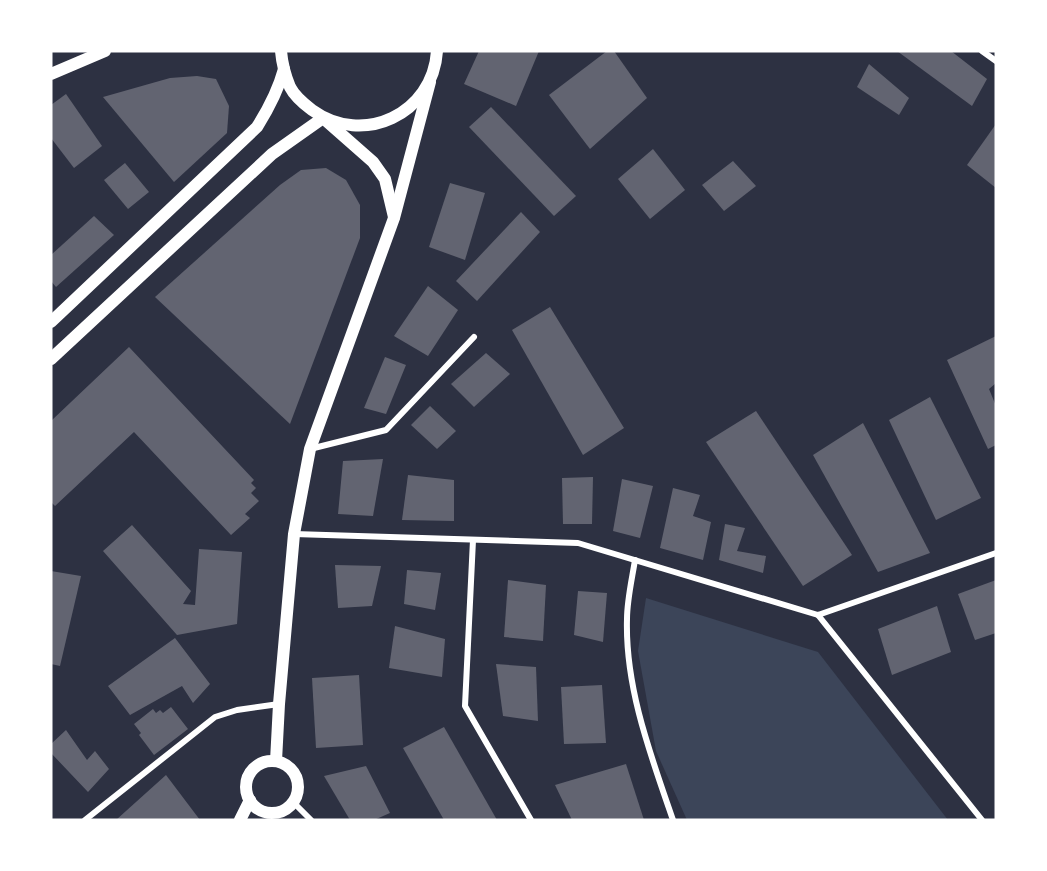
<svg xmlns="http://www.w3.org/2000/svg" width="1047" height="871" font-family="'PT Sans Narrow',sans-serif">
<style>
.green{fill:#3c4559}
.building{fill:#626471}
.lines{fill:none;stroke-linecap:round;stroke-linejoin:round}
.minor{stroke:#fff;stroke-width:6}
.primary{stroke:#fff;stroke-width:12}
</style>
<rect width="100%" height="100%" fill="#2d3142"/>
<!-- green -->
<polygon class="green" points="646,598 818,652 948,820 687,820 656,751 638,651"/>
<!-- building -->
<g class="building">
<polygon points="479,51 539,51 516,106 464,84"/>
<polygon points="607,51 614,51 647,98 590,149 549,95"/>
<polygon points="897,51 951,51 987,79 972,106"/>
<polygon points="869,64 909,98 899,115 857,87"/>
<polygon points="197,76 216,79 229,106 227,133 174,182 103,97 170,78"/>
<polygon points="66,94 102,146 74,168 51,138 51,105"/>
<polygon points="491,107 576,196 554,216 469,127"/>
<polygon points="996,124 996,188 967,165"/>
<polygon points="653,149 685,190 650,219 618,179"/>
<polygon points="733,161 756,186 724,211 702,185"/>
<polygon points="125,163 149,192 128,209 104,180"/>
<polygon points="326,168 346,180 360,205 360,238 290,424 155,297 280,185 301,170"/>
<polygon points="450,183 485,193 465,260 429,247"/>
<polygon points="521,212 540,232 477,301 456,281"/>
<polygon points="94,216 114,235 56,287 51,281 51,255"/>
<polygon points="428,286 458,310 428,356 394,336"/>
<polygon points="550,307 624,428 583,455 512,330"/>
<polygon points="996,336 996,383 989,389 996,406 996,445 988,449 947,360"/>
<polygon points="129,347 254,480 251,483 256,488 251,493 259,501 245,514 250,518 231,535 134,432 55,506 51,502 51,421"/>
<polygon points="486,353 510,374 474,407 451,384"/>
<polygon points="385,357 406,365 386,414 364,408"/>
<polygon points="930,397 981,498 936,520 889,420"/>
<polygon points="430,406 456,431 437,449 411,425"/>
<polygon points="756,411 852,555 803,586 706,442"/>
<polygon points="863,423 930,553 878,572 813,455"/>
<polygon points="383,459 373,516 338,514 343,461"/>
<polygon points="408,475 454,480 454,521 402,520"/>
<polygon points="593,477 592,524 563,524 562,478"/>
<polygon points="622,479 653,486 640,538 613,531"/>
<polygon points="673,488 700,495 693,516 711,522 703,560 660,548"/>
<polygon points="725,524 745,528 737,551 766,556 763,573 719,560"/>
<polygon points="132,525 191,591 183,604 195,605 199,549 242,552 237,624 177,635 103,551"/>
<polygon points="335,565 381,566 372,606 338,608"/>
<polygon points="407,570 441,573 435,610 404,604"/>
<polygon points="51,571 81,576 60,666 51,664"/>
<polygon points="508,580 546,585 543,641 504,637"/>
<polygon points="996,580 996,633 975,640 958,594"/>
<polygon points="578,591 607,593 603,642 574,635"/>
<polygon points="937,606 951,652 892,675 878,629"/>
<polygon points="395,626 445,639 442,677 389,668"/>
<polygon points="175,638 210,684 193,703 182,686 130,715 108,686"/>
<polygon points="496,664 536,667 538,721 503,716"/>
<polygon points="359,675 363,745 316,748 312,678"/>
<polygon points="602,685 606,743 564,744 561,687"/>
<polygon points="171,707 188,729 154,755 139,735 141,733 134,724 153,709 156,713 160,710 163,713"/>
<polygon points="444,727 497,820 444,820 403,748"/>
<polygon points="66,730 87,760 95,751 109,769 88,792 51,753 51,744"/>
<polygon points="626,764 644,820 572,820 555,785"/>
<polygon points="366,766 390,813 374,820 350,820 324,776"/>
<polygon points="166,775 200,820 116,820"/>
</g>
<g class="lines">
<!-- minor -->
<g class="minor">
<polyline points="982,51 996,61"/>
<polyline points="310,449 386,430 474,337"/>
<polyline points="294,534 578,543 818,615 996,553"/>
<polyline points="473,540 465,706 531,820"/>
<path d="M635 560C632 579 627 600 627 619 625 688 651 756 673 820"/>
<polyline points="818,615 982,820"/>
<polyline points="293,802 311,820"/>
<polyline points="85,820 215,717 237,710 279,704"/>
</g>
<!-- primary -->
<g class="primary">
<path d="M281 51C282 63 285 75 290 87 294 95 304 104 312 110 363 147 433 114 437 51"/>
<polyline points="51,74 105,51"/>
<path d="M51 322 257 127C269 108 278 91 284 69"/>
<polyline points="51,359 272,154 323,118 373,162 385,179 394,217"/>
<polyline points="276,761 279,704 294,534 310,449 394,218 430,82"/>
<circle cx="272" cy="787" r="26"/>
<polyline points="240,820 250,800"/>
</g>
</g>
<!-- border -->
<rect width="1047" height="871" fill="none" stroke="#ffffff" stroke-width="105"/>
</svg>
